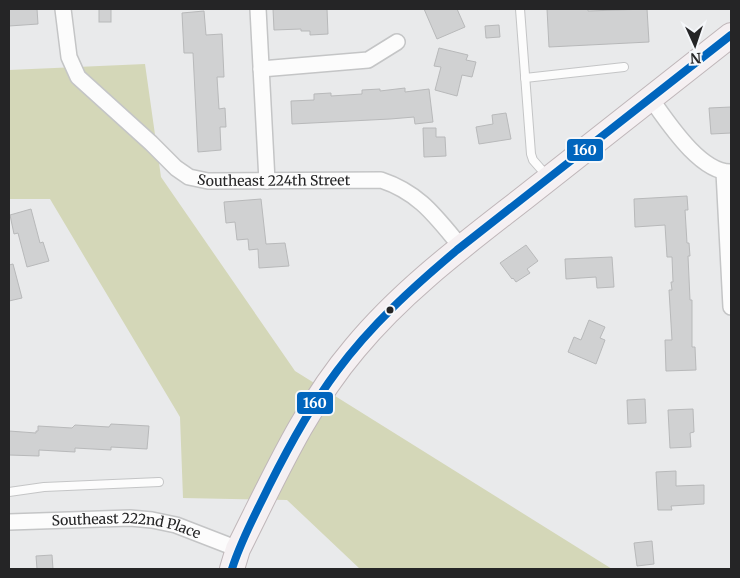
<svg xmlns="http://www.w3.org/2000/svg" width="740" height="578" font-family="Merriweather,serif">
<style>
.green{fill:#d4d7b8}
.building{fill:#d0d1d2;stroke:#b8b9ba}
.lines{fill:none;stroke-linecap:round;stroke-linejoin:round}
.service-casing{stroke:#c4c5c6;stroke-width:10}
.minor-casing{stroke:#c4c5c6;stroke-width:18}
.primary-casing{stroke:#bfb6b9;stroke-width:26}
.service{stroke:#fcfcfc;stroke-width:8}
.minor{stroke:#fcfcfc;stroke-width:15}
.primary{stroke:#f5f0f2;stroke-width:24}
.bus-1-casing{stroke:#f5f7fa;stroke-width:11}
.bus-1{stroke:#0065bd;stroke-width:8}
.bus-dot{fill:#252526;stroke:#f5f7fa;stroke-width:2}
.labels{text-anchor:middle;stroke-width:4.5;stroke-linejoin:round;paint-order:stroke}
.street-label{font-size:14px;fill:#252526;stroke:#f5f7fa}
.line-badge{stroke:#f5f7fa;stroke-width:2}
.badge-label{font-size:14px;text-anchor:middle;font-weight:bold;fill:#fff}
</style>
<rect width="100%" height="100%" fill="#e9eaeb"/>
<!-- green -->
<polygon class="green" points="145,64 161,177 295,371 612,569 360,569 287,500 183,498 180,417 50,199 9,199 9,70"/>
<!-- building -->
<g class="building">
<polygon points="9,9 37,9 38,24 9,26"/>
<rect x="99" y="9" width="12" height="13"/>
<polygon points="273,9 327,9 328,34 310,35 310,31 301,31 301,29 274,30"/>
<polygon points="424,9 457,9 465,27 437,39"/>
<polygon points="547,9 588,9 588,11 647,9 649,42 549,47"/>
<polygon points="204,11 206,35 222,34 224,77 217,77 219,109 225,108 226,127 220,127 221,150 198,152 193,53 184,53 182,13"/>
<polygon points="499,25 500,37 486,38 485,26"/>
<polygon points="439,48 468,55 466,60 476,62 472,77 462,75 457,96 435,90 441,67 434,66"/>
<polygon points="405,88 405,92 429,89 433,122 415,124 414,117 390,119 292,124 291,101 314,100 314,94 331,93 331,96 362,94 362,90 380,89 380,91"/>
<polygon points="731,107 731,133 711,134 709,108"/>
<polygon points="506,113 511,139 479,144 476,127 493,124 492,115"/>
<polygon points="423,128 436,128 436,137 445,137 446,156 424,157"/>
<polygon points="687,196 688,210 685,210 687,243 689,243 690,256 688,256 690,300 692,300 692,347 695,347 696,370 666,371 665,340 672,340 669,290 672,290 671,282 673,282 672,257 667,257 665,225 635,227 634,199"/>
<polygon points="261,199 266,244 285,243 289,266 259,268 258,249 249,250 248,239 237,240 235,222 226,223 224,202"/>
<polygon points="31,209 40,243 43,242 49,261 27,267 18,233 14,234 10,215"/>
<polygon points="526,245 538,261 527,269 530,273 516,282 513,278 512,279 500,263"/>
<polygon points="612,257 614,287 597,288 596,277 566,279 565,259"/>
<polygon points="13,264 22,298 9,301 9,265"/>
<polygon points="589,320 605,327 600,338 605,340 596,364 568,352 574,337 581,340"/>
<polygon points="645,399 646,423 628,424 627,400"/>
<polygon points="693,409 694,432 690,433 691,447 670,448 668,410"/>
<polygon points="111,424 149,426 147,449 111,447 111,450 75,448 75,452 39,450 39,456 9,455 9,431 36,433 36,431 38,431 38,426 72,428 75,425 109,427"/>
<polygon points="676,471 676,486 704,485 704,504 671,506 672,510 658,510 656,472"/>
<polygon points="652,541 654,564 637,566 634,543"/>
<polygon points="52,555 53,569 37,569 36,556"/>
</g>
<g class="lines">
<!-- service casing -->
<g class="service-casing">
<g id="service">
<polyline points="520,9 531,154 533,160 547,176"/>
<polyline points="525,78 624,67"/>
<polyline points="9,492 44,487 159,482"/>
</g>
</g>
<!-- minor casing -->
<g class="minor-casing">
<g id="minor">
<path id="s1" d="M63 9 69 57 78 77 151 143 176 168 189 177 208 181 381 180C420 193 436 217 462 248"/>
<polyline points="258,9 267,181"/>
<polyline points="261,69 368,60 397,42"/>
<path d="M651 99C667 121 700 173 731 172"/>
<polyline points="724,172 731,307"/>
<path id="s2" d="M9 522 130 518 152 520 176 525 238 549"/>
</g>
</g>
<!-- primary casing -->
<g class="primary-casing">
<path id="primary" d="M232 569 238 549C273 480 304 408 355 348 403 290 465 244 524 198 593 144 662 90 731 35"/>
</g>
<!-- service -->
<use href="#service" class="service"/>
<!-- minor -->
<use href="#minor" class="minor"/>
<!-- primary -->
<use href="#primary" class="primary"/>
<!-- bus-1 casing -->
<g class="bus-1-casing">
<path id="bus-1" d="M232 569C241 540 256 513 269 486 289 446 310 407 337 371 371 325 413 287 457 250L731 35"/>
</g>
<!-- bus-1 -->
<use href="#bus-1" class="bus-1"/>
</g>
<!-- markers -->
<circle class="bus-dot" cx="390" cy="310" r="4.5"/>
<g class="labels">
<!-- street labels -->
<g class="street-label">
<text dy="5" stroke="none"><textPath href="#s1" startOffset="305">Southeast 224th Street</textPath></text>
<text dy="5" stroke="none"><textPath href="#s2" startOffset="118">Southeast 222nd Place</textPath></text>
</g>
</g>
<g class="line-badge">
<rect x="566" y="138" width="38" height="24" rx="5" fill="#0065bd"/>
<rect x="296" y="391" width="38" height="24" rx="5" fill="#0065bd"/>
</g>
<g class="badge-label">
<text x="585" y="155">160</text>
<text x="315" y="408">160</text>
</g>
<!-- border -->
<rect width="740" height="578" fill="none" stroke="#252526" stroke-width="20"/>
<!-- north arrow -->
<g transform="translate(695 45) rotate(177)" stroke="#f5f7fa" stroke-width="4" paint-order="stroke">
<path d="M0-4L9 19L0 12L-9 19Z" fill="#252526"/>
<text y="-8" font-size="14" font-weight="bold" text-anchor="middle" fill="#252526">N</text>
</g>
</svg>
